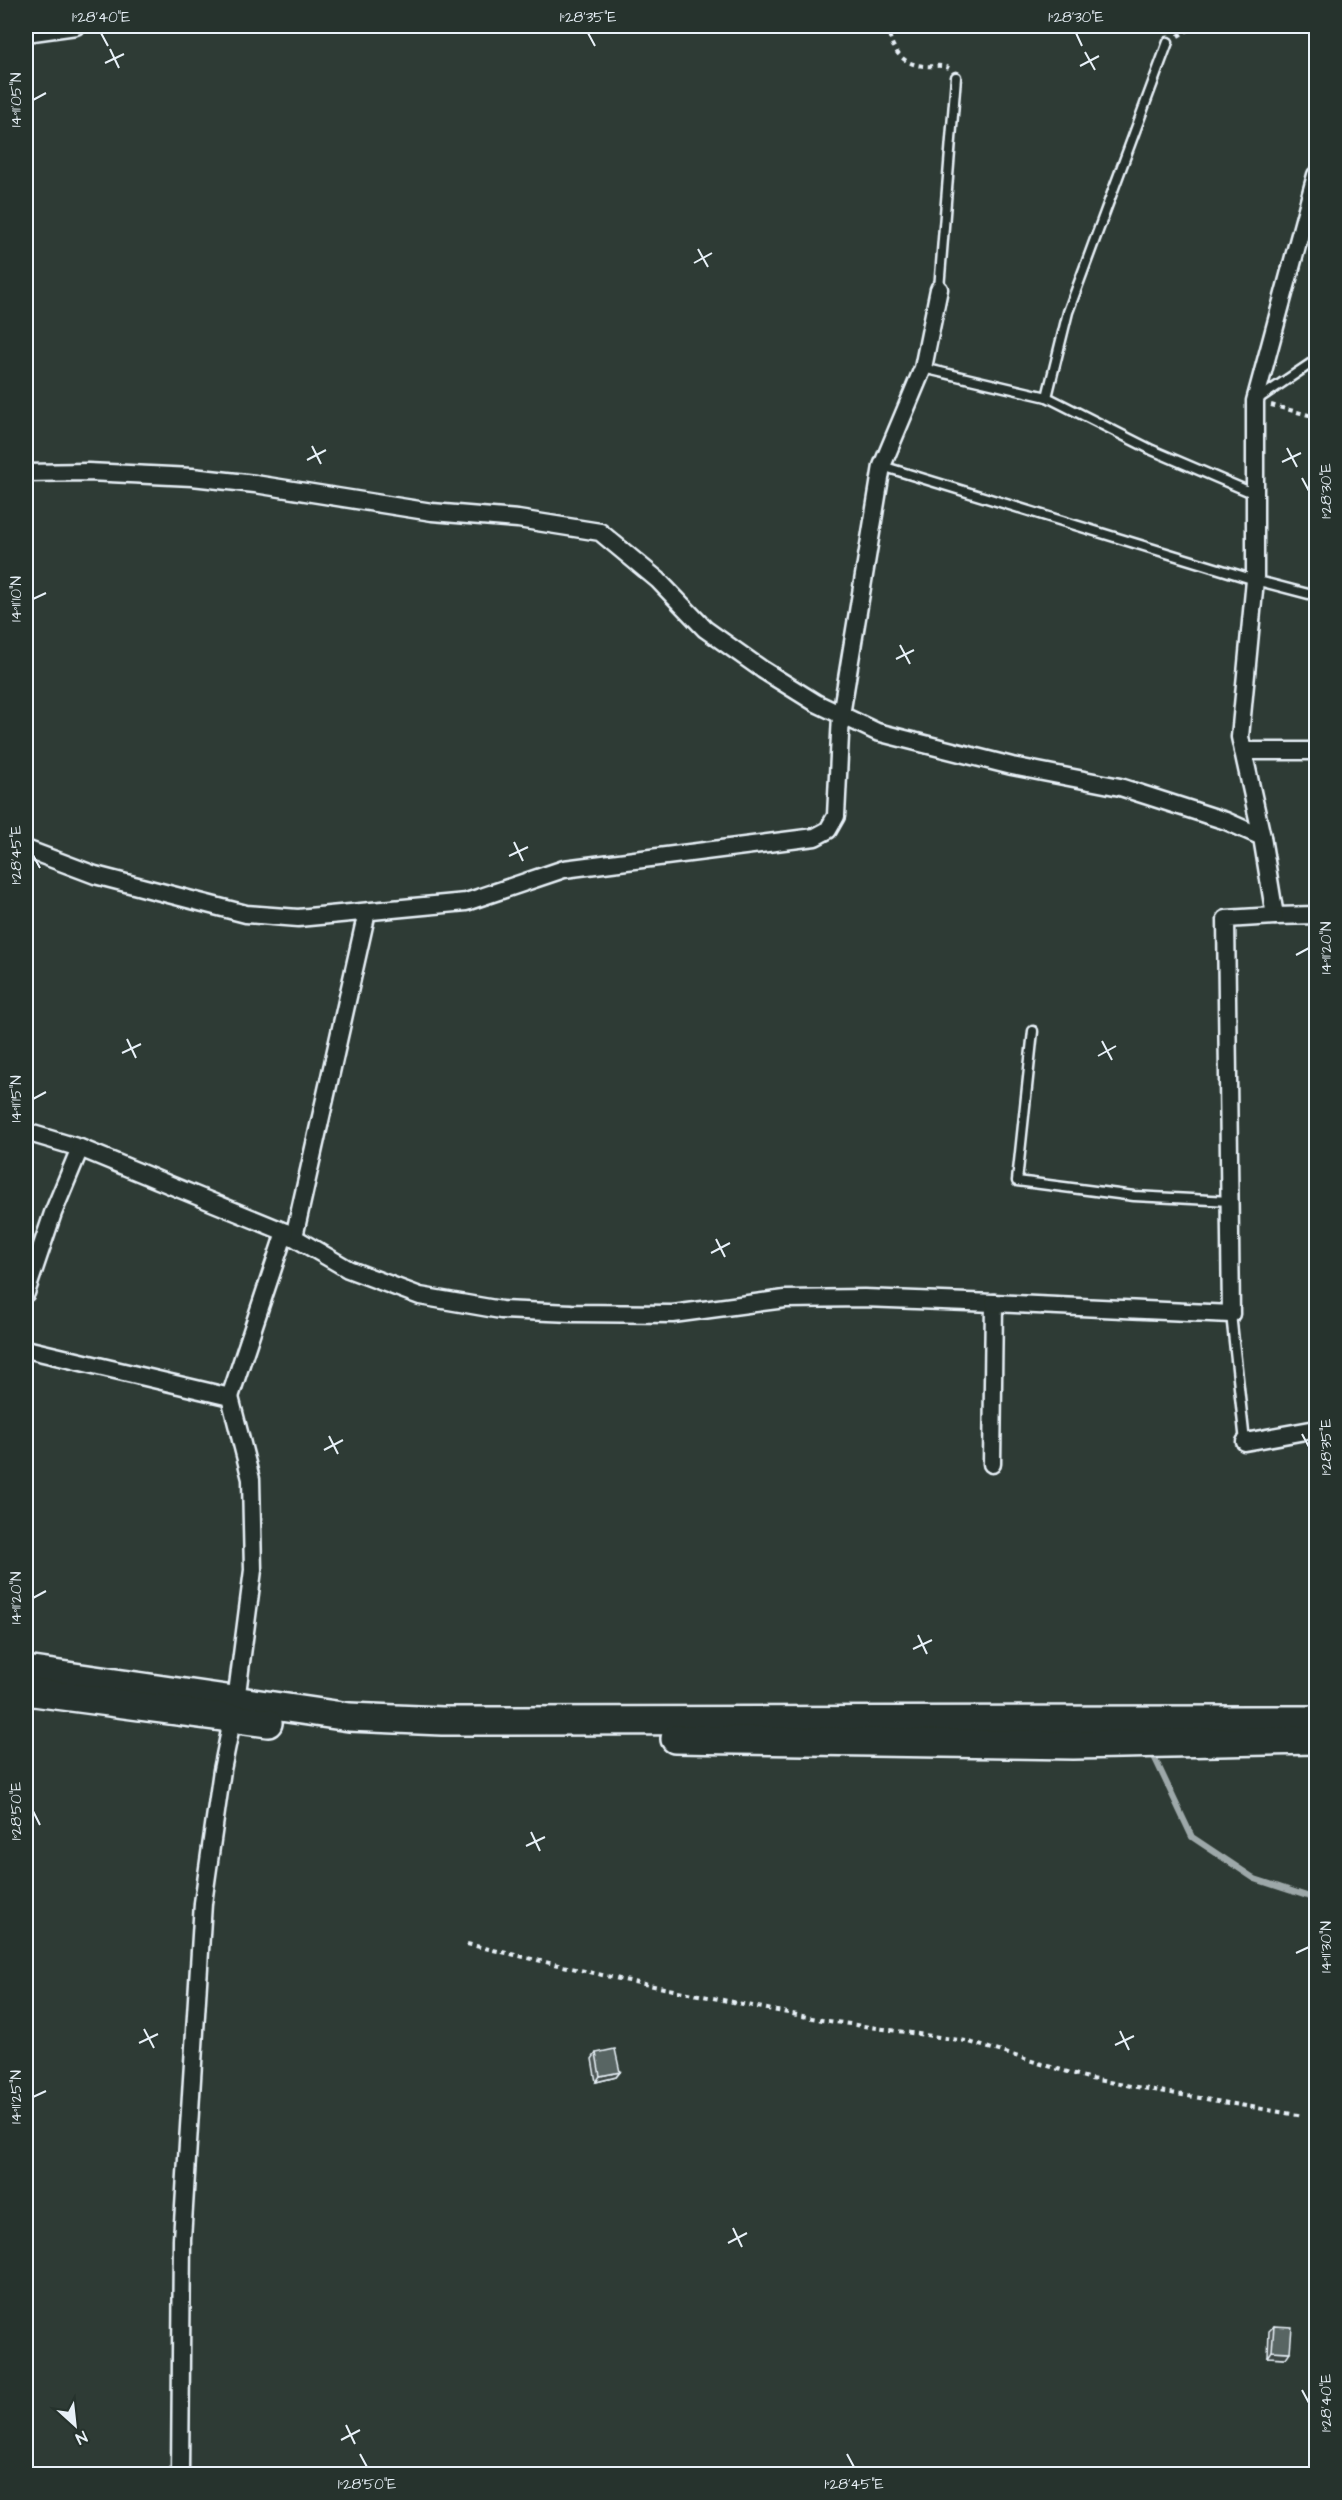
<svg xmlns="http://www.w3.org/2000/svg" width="1342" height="2500" font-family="'Architects Daughter',sans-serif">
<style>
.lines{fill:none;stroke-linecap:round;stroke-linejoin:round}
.stream{stroke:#9da8a9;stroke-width:6}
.lane-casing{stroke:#e8f1f8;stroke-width:13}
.street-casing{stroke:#e8f1f8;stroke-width:21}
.primary-casing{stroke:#e8f1f8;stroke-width:32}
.path{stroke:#e8f1f8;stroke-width:4;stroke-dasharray:4.5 4.5;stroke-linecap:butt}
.lane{stroke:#26332d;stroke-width:8}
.street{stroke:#26332d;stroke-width:16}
.primary{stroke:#26332d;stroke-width:27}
.wall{fill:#4d5755;stroke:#e8f1f8;stroke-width:1.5}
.shaded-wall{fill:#3e4745;stroke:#e8f1f8;stroke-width:1.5}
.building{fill:#596563;stroke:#e8f1f8;stroke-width:1.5}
.ticks{fill:none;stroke:#e8f1f8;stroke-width:2}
.neatline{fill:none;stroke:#e8f1f8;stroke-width:2}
.ticks-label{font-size:15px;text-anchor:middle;fill:#e8f1f8}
</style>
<rect width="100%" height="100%" fill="#2e3b35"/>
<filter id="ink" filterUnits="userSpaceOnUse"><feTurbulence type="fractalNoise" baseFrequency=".0167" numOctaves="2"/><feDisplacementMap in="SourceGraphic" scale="12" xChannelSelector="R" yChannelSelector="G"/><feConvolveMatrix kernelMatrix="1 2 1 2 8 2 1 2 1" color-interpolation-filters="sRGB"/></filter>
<g filter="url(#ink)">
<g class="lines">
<!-- stream -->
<polyline class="stream" points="1151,1750 1192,1837 1255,1879 1316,1899"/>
<!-- lane casing -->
<g class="lane-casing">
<g id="lane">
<polyline points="939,289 956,77"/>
<polyline points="923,368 1047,397 1152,450 1255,494"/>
<polyline points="1047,397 1068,312 1168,42"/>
<polyline points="1258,399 1316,360"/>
<polyline points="882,466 1255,580 1316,596"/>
<polyline points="1033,1031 1017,1181 1134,1196 1230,1201"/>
<polyline points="1231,1314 1245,1442"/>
</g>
</g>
<!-- street casing -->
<g class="street-casing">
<g id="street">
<polyline points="26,33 76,26"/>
<polyline points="26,473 88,472 192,477 255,484 432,512 518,519 600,532 658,580 705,629 763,670 816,703 877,732 1012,766 1120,787 1226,821 1262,837 1275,916 1316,915"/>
<polyline points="1243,751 1316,751"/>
<polyline points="1262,837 1240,737 1255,580 1255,401 1316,175"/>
<polyline points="26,849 95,875 246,914 298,918 466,902 564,869 815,837 828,830 836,816 841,715 882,466 923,368 939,289"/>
<polyline points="26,1132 80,1148 53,1213 26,1293"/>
<polyline points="80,1148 285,1232 348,1269 420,1296 501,1310 572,1313 673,1314 785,1299 864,1298 994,1303 992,1464"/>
<polyline points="294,1237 367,912"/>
<polyline points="994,1303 1231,1314 1226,919 1275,916"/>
<polyline points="26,1349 230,1397 251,1479 253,1570 236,1701 222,1770 203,1903 182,2239 180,2474"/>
<polyline points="230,1397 285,1232"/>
<polyline points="1245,1442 1316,1429"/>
</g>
</g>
<!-- primary casing -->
<g class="primary-casing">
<g id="primary">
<polyline points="26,1670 349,1717 442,1721 1316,1720"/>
<polyline points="26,1691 268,1723"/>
<polyline points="675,1739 1073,1745 1316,1740"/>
</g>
</g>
<!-- path -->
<g class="path">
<path d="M888 26C890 48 901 65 925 66 934 67 940 64 949 68"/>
<polyline points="1178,36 1195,26"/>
<polyline points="1271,405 1316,417"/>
<polyline points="467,1944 624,1980 822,2020 966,2041 1091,2079 1303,2116"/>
</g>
<!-- lane -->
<use href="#lane" class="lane"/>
<!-- street -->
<use href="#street" class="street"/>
<!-- primary -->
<use href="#primary" class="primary"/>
</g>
<!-- wall -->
<g class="wall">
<polygon points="596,2053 620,2072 616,2077 596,2082 592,2059"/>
<polygon points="1274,2326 1286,2358 1268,2357 1269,2331"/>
<polygon points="1317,2356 1317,2390 1314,2390 1315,2358"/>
</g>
<!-- shaded-wall -->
<g class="shaded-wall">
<polygon points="620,2072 616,2077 596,2082 600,2076"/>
<polygon points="1272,2351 1290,2352 1286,2358 1268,2357"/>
</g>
<!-- building -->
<g class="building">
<polygon points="615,2049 620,2072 600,2076 596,2053"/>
<polygon points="1274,2326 1292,2327 1290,2352 1272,2351"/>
</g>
</g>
<!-- ticks -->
<path class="ticks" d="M101 33 108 46M588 33 595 46M1076 33 1082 46M110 49 119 68M1085 52 1095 70M105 63 124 54M1080 66 1099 56M33 100 46 93M698 249 708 267M694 263 712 253M312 446 321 464M1287 448 1297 467M307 460 326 450M1282 462 1301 453M1302 478 1309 491M33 599 46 593M900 645 910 664M896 659 914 650M514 842 523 861M33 855 40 868M509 856 528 847M1296 955 1309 948M127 1039 136 1058M1102 1041 1112 1060M122 1053 141 1044M1098 1056 1116 1046M33 1099 46 1092M716 1239 725 1257M711 1253 730 1243M1302 1434 1309 1447M329 1436 338 1454M324 1450 343 1440M33 1598 46 1591M918 1635 927 1654M913 1649 932 1640M33 1811 40 1825M531 1832 540 1851M526 1846 545 1837M1296 1953 1309 1947M144 2029 154 2048M1120 2031 1129 2050M139 2043 158 2034M1115 2045 1134 2036M33 2097 46 2091M733 2228 742 2247M728 2243 747 2233M1302 2390 1309 2403M346 2425 355 2444M341 2440 360 2430M360 2454 367 2467M847 2454 854 2467"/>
<!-- margin -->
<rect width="1342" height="2500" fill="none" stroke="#26332d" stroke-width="66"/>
<!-- north arrow -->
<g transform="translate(75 2425) rotate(153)" stroke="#26332d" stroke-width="4.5" paint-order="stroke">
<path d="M0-4.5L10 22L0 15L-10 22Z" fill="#e8f1f8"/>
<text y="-9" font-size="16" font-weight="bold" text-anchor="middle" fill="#e8f1f8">N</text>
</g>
<rect x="33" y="33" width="1276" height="2434" class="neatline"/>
<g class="ticks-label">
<text x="101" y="22">1°28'40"E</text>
<text x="588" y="22">1°28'35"E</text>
<text x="1076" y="22">1°28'30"E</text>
<text transform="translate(16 100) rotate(-90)" y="5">14°11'05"N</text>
<text transform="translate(1326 491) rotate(-90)" y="5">1°28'30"E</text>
<text transform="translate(16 599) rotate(-90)" y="5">14°11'10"N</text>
<text transform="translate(16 855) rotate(-90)" y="5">1°28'45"E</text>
<text transform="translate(1326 948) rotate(-90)" y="5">14°11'20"N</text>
<text transform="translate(16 1099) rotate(-90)" y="5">14°11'15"N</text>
<text transform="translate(1326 1447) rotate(-90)" y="5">1°28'35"E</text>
<text transform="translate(16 1598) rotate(-90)" y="5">14°11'20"N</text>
<text transform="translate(16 1811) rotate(-90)" y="5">1°28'50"E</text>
<text transform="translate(1326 1947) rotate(-90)" y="5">14°11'30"N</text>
<text transform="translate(16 2097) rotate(-90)" y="5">14°11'25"N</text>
<text transform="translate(1326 2403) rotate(-90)" y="5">1°28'40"E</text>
<text x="367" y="2489">1°28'50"E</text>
<text x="854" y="2489">1°28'45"E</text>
</g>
</svg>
